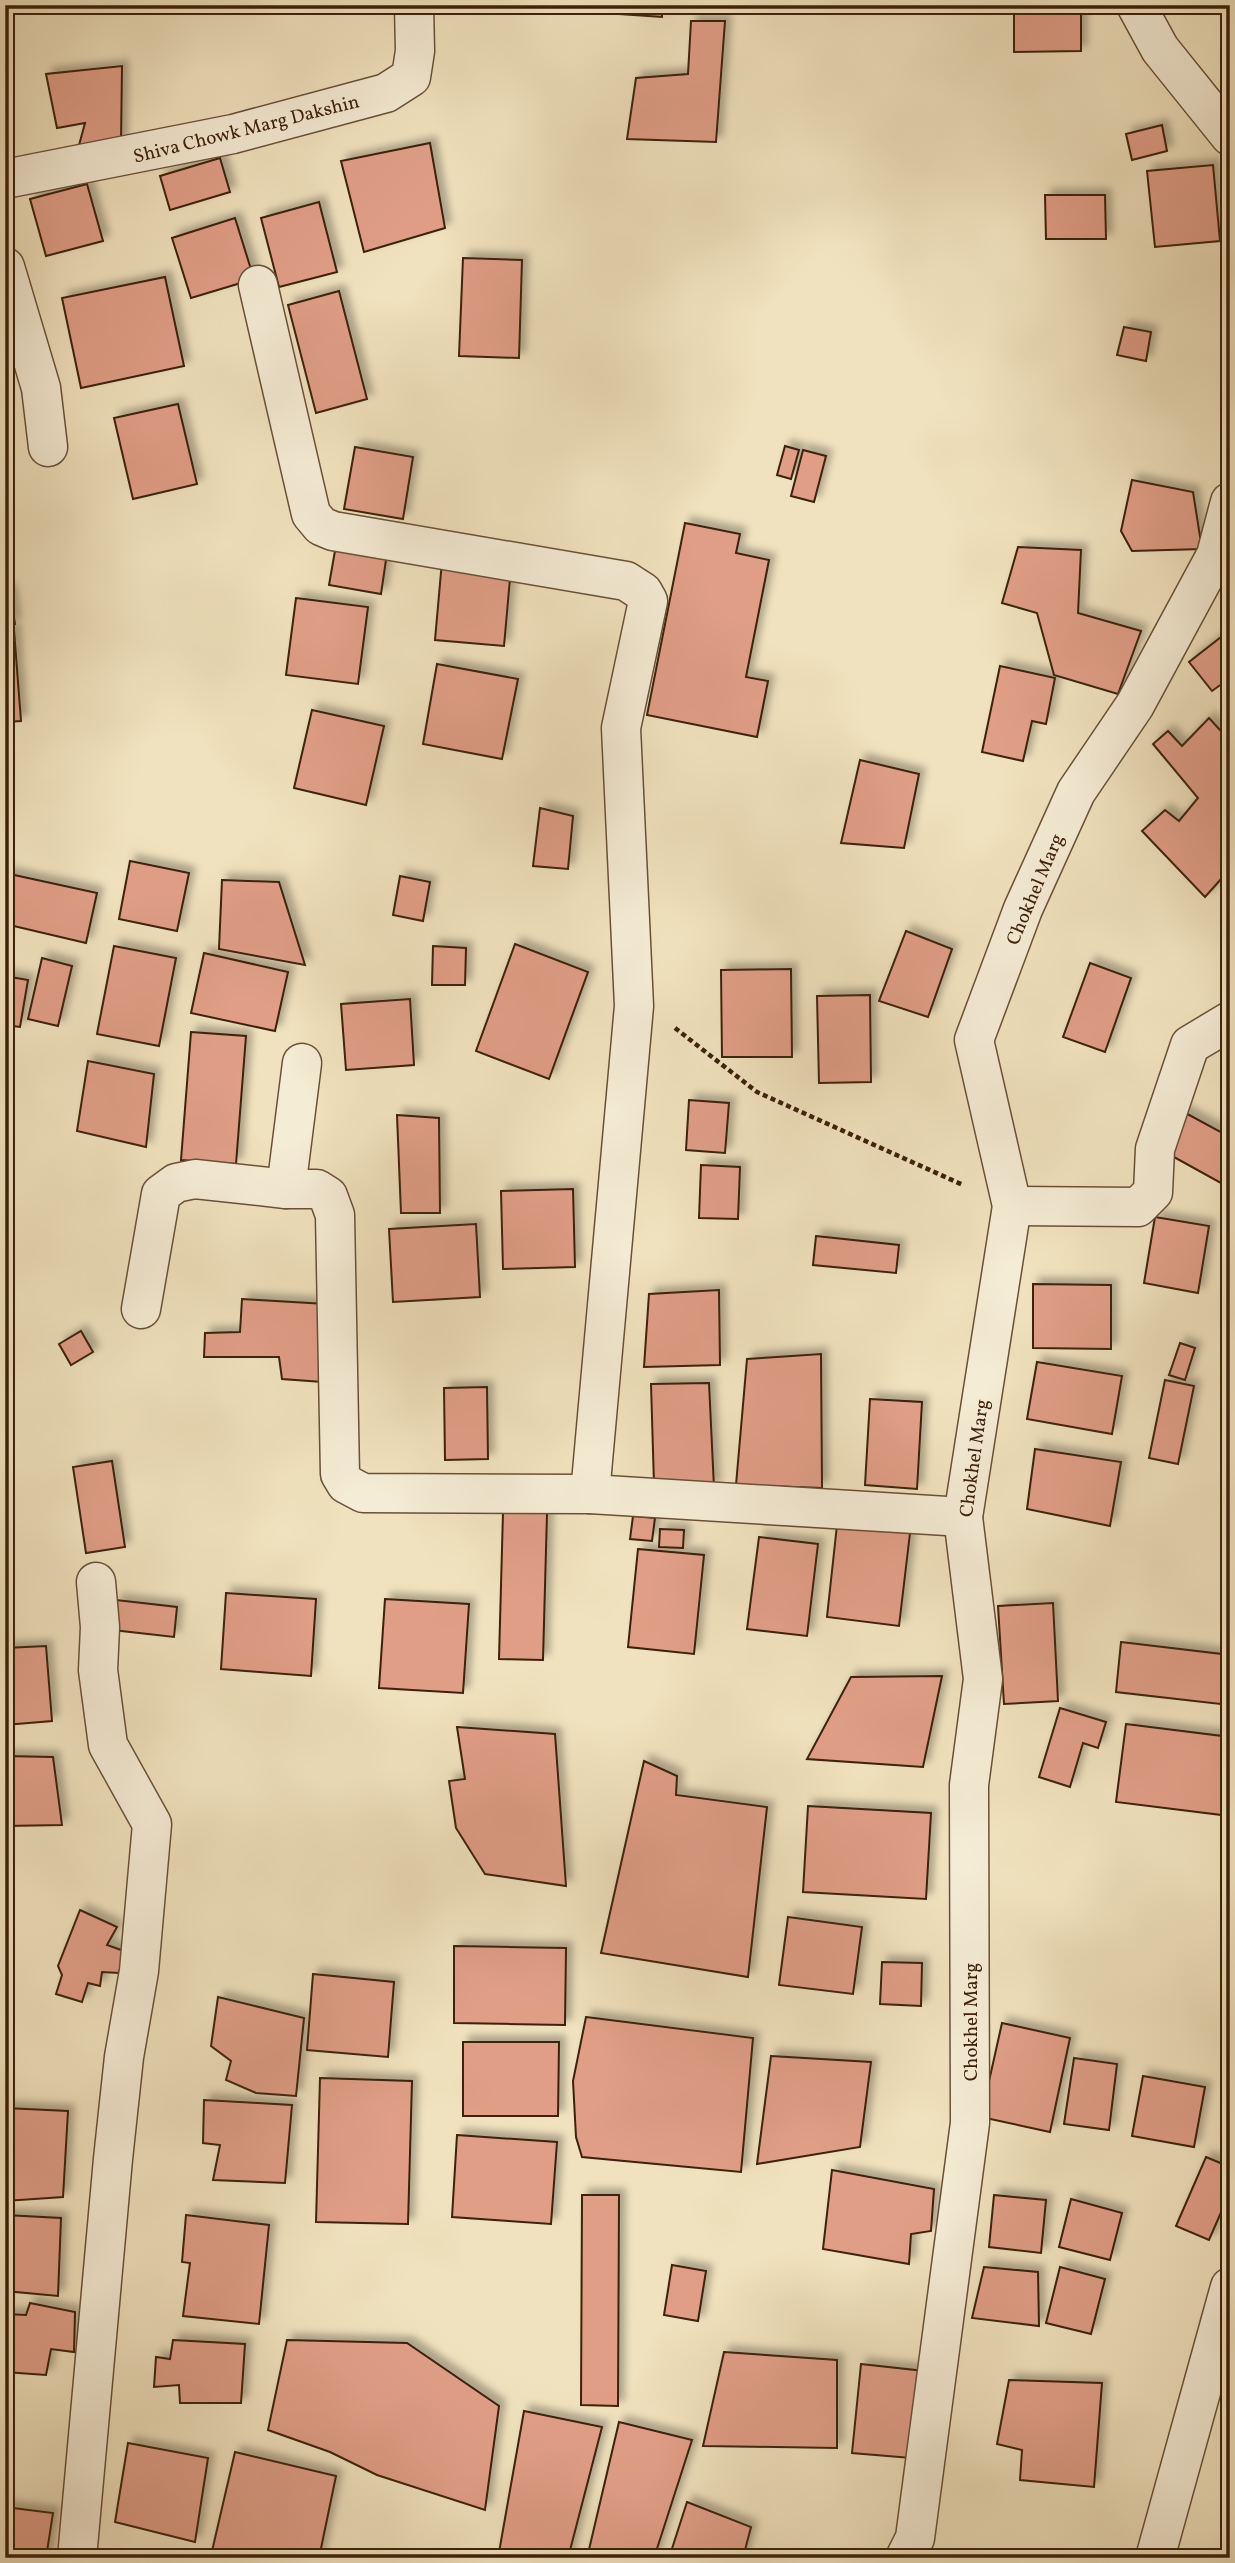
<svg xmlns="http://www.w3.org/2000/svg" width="1235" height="2563" font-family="Vollkorn,serif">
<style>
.building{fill:#e09e87;stroke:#3c200a;stroke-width:2;filter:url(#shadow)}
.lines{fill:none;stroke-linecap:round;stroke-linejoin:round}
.minor-casing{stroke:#695037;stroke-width:41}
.path{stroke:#3c200a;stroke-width:4.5;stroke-dasharray:5 3.5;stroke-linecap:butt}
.minor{stroke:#f5ecd5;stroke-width:38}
.labels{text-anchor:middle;stroke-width:6;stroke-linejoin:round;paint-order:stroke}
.street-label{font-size:19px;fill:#3c200a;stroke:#f5ecd5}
</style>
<defs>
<filter id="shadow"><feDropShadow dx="6" dy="-6" stdDeviation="3.5" flood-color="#0004"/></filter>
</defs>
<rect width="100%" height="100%" fill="#f0e2be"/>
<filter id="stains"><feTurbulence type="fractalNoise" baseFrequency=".00286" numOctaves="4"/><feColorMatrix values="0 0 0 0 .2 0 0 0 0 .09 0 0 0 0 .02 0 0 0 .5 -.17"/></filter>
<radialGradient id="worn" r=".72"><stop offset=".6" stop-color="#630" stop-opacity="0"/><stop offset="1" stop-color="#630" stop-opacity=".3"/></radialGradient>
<!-- building -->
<g class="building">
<polygon points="590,5 662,5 662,17 590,12"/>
<polygon points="1014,5 1081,5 1081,51 1014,52"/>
<polygon points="691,21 725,21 716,142 627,139 636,78 688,74"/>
<polygon points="122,66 121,143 78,149 85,123 57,128 46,74"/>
<polygon points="1162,125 1167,151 1132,160 1126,134"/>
<polygon points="430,143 445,228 364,252 341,161"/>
<polygon points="220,158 230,192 170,210 160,176"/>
<polygon points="1213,165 1220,241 1155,247 1147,171"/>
<polygon points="87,184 103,241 46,256 30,199"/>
<polygon points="1045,195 1105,195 1106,239 1046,239"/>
<polygon points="319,202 337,272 279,287 261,218"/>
<polygon points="235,218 254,279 191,298 172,238"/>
<polygon points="463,258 522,260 519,358 459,356"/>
<polygon points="165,277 184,366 81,388 62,298"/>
<polygon points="339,291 367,399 316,413 288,305"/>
<polygon points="1124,327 1151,332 1146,361 1117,355"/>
<polygon points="178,404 197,484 133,499 114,418"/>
<polygon points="785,446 799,450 791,479 777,475"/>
<polygon points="355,447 413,457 403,519 344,509"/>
<polygon points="803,450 826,456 814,502 791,496"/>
<polygon points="1132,480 1193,492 1202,549 1132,551 1121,531"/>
<polygon points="685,523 740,534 736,553 769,560 746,677 768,681 757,737 647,715"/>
<polygon points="336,545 387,553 381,594 329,585"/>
<polygon points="1018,547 1081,550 1078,613 1141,631 1118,694 1054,675 1037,613 1002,603"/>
<polygon points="442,561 511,567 504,646 435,640"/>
<polygon points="10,590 15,624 5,626 5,591"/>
<polygon points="296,598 368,607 358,684 286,675"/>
<polygon points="14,630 21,721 5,722 5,631"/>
<polygon points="1230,630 1230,678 1212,691 1189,662"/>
<polygon points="437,664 518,679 502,759 423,744"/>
<polygon points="1000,666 1055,678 1046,724 1032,721 1023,761 982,752"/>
<polygon points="312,710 384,726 366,805 294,788"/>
<polygon points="1209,718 1230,741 1230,869 1205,897 1142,831 1165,810 1179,821 1198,798 1153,744 1168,731 1182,746"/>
<polygon points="860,760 919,774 904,848 841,843"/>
<polygon points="540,808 573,816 568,869 533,866"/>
<polygon points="130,861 189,873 177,931 119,919"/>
<polygon points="5,873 97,893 86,943 5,924"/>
<polygon points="400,876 430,882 423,921 393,915"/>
<polygon points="222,880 279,882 305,965 219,949"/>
<polygon points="906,931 952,949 928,1017 879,1001"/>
<polygon points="515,944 588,972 549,1079 476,1051"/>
<polygon points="114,946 176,958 159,1046 97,1034"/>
<polygon points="433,946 466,948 465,985 432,985"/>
<polygon points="204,953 288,972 275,1031 191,1013"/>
<polygon points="42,958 72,966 58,1026 28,1019"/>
<polygon points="1090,963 1131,978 1105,1052 1063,1037"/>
<polygon points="791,969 792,1057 722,1057 721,970"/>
<polygon points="5,976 28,980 20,1027 5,1025"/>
<polygon points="870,995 871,1082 819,1083 817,996"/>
<polygon points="410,999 414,1065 346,1070 341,1004"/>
<polygon points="191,1032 246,1036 236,1164 181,1160"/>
<polygon points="88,1061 154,1074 146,1147 77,1131"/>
<polygon points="689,1100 729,1103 725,1153 686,1150"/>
<polygon points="1180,1110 1230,1137 1230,1188 1163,1151"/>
<polygon points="397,1115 439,1118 440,1213 401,1213"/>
<polygon points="701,1165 740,1167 738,1219 699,1218"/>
<polygon points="573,1189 575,1267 503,1269 501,1191"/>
<polygon points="1155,1217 1209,1226 1198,1293 1144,1283"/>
<polygon points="476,1224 480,1297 393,1302 389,1229"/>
<polygon points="816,1236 899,1245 896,1273 813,1265"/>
<polygon points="1033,1284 1111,1285 1111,1349 1033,1348"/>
<polygon points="719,1290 720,1365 644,1367 649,1294"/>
<polygon points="242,1299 326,1304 336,1383 282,1379 279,1357 204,1357 205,1333 240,1332"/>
<polygon points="81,1331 93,1352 71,1365 59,1344"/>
<polygon points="1180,1343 1195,1348 1185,1380 1169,1375"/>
<polygon points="821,1354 822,1488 736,1485 747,1359"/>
<polygon points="1037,1362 1122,1376 1112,1434 1027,1419"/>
<polygon points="1165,1380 1194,1386 1178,1464 1149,1458"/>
<polygon points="709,1383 714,1488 654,1484 651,1384"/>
<polygon points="487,1387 488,1459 445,1460 444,1388"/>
<polygon points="870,1399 922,1402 917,1489 865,1485"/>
<polygon points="1035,1449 1121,1462 1110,1526 1027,1509"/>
<polygon points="112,1461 125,1547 86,1553 73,1467"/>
<polygon points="503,1512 547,1513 543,1660 499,1659"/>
<polygon points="633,1516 655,1518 652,1541 630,1539"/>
<polygon points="837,1525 910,1533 899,1626 827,1617"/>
<polygon points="660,1529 684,1530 683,1548 659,1547"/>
<polygon points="759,1537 818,1544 807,1636 747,1629"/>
<polygon points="638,1549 704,1555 694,1654 628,1647"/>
<polygon points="226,1593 316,1599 311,1676 221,1669"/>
<polygon points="385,1599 469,1604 463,1693 379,1688"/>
<polygon points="116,1600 177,1607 174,1637 113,1630"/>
<polygon points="1053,1603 1058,1701 1004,1704 998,1606"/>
<polygon points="1121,1642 1230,1655 1229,1705 1116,1692"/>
<polygon points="46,1646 52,1721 5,1725 5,1648"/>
<polygon points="942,1676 923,1767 807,1759 851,1677"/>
<polygon points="1060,1708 1106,1722 1098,1748 1083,1743 1070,1787 1039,1777"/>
<polygon points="1126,1724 1230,1737 1230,1816 1116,1802"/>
<polygon points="457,1727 555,1734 566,1886 485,1874 456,1828 449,1781 465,1779"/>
<polygon points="5,1756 53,1757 62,1825 5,1826"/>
<polygon points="644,1761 677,1776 676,1795 767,1807 748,1977 601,1953"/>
<polygon points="808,1806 931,1813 926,1899 803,1892"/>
<polygon points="80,1910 117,1927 107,1945 124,1951 119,1973 102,1972 100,1986 88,1983 82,2002 56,1994 62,1975 58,1966"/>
<polygon points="788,1917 862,1927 853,1994 779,1985"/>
<polygon points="454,1946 566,1948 565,2025 454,2023"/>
<polygon points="882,1962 922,1963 921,2006 880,2004"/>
<polygon points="313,1974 394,1982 388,2057 307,2050"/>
<polygon points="218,1997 304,2018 296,2096 256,2093 226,2080 231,2061 211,2046"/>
<polygon points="586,2017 753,2038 741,2172 582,2157 576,2137 573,2081"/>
<polygon points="1002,2023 1070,2038 1050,2132 981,2117"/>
<polygon points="463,2042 559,2042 558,2116 463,2116"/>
<polygon points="771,2056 871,2062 860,2147 757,2164"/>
<polygon points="1074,2058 1117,2064 1109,2130 1064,2124"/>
<polygon points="1143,2076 1205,2087 1194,2147 1132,2136"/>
<polygon points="320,2078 412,2081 408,2224 316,2222"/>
<polygon points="204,2100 292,2105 285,2183 213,2180 220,2145 203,2143"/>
<polygon points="5,2108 68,2111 63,2197 5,2201"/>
<polygon points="457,2135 557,2142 551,2224 452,2217"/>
<polygon points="1206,2157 1230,2167 1230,2213 1222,2210 1209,2240 1176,2226"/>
<polygon points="832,2170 934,2189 931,2231 911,2234 909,2264 823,2249"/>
<polygon points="582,2195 619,2195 618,2406 581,2405"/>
<polygon points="994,2195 1046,2200 1041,2253 989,2247"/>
<polygon points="1071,2199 1122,2213 1110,2260 1059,2247"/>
<polygon points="5,2215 61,2218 58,2296 5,2291"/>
<polygon points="186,2215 269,2225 259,2324 183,2316 190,2263 182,2262"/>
<polygon points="672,2265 706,2271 698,2321 664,2315"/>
<polygon points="984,2267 1038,2272 1039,2326 972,2318"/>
<polygon points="1060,2267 1105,2279 1091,2334 1046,2323"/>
<polygon points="30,2303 75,2312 74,2352 51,2349 46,2375 5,2372 5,2314 26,2315"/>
<polygon points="173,2340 245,2344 241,2403 180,2403 179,2385 154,2387 156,2357 170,2359"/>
<polygon points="287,2340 407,2343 499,2406 485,2510 377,2475 330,2452 268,2430"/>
<polygon points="724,2352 837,2360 837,2448 703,2446"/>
<polygon points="861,2364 924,2371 911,2458 852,2453"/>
<polygon points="1009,2380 1102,2383 1094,2487 1020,2480 1022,2450 997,2444"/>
<polygon points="524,2411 602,2427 568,2558 498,2558"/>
<polygon points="619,2422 692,2440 654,2558 587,2558"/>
<polygon points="128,2443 208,2458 195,2542 115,2522"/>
<polygon points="235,2452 336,2476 319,2558 241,2558 212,2551"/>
<polygon points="687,2502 751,2527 743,2558 669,2558"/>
<polygon points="5,2507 53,2513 46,2558 5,2558"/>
</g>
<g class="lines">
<!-- minor casing -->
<g class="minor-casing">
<g id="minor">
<polyline points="1136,5 1160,49 1230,136"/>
<polyline points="5,179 233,134 386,93 411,77 415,51 414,5"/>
<polyline points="5,267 41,388 48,447"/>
<polyline points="258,285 311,514 321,526 333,531 626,581 643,592 648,601 621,728 634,1006 590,1494"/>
<polyline points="286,1189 302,1063"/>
<polyline points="1012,1206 1138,1207 1153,1192 1155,1149 1190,1045 1230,1021"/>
<polyline points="141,1309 161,1194 176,1183 195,1179 286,1189 317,1189 328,1196 335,1215 340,1474 346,1484 363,1493 590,1494 963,1517"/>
<polyline points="77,2558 113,2159 124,2057 139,1971 152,1824 108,1745 98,1670 100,1627 96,1582"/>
<polyline points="905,2558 915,2538 970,2123 969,1785 983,1679 963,1517 1012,1206 974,1040 1023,909 1076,792 1135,705 1216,555 1230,502"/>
<polyline points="1155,2558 1230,2287"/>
</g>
</g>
<!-- path -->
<polyline class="path" points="675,1028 757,1092 963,1185"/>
<!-- minor -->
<use href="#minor" class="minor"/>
</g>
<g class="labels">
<!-- street labels -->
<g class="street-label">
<text transform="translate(246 128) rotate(-14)" y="7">Shiva Chowk Marg Dakshin</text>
<text transform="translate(1034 889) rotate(-67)" y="7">Chokhel Marg</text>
<text transform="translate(973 1458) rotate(-82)" y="7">Chokhel Marg</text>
<text transform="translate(970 2022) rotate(-90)" y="7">Chokhel Marg</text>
</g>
</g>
<!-- margin -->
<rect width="1235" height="2563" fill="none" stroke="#f0e2be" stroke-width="28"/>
<rect x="7" y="7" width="1221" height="2549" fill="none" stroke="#3c200a" stroke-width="3.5"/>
<rect x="14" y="14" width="1207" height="2535" fill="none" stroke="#3c200a" stroke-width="2"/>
<rect width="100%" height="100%" filter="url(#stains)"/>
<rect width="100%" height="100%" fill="url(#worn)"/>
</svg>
